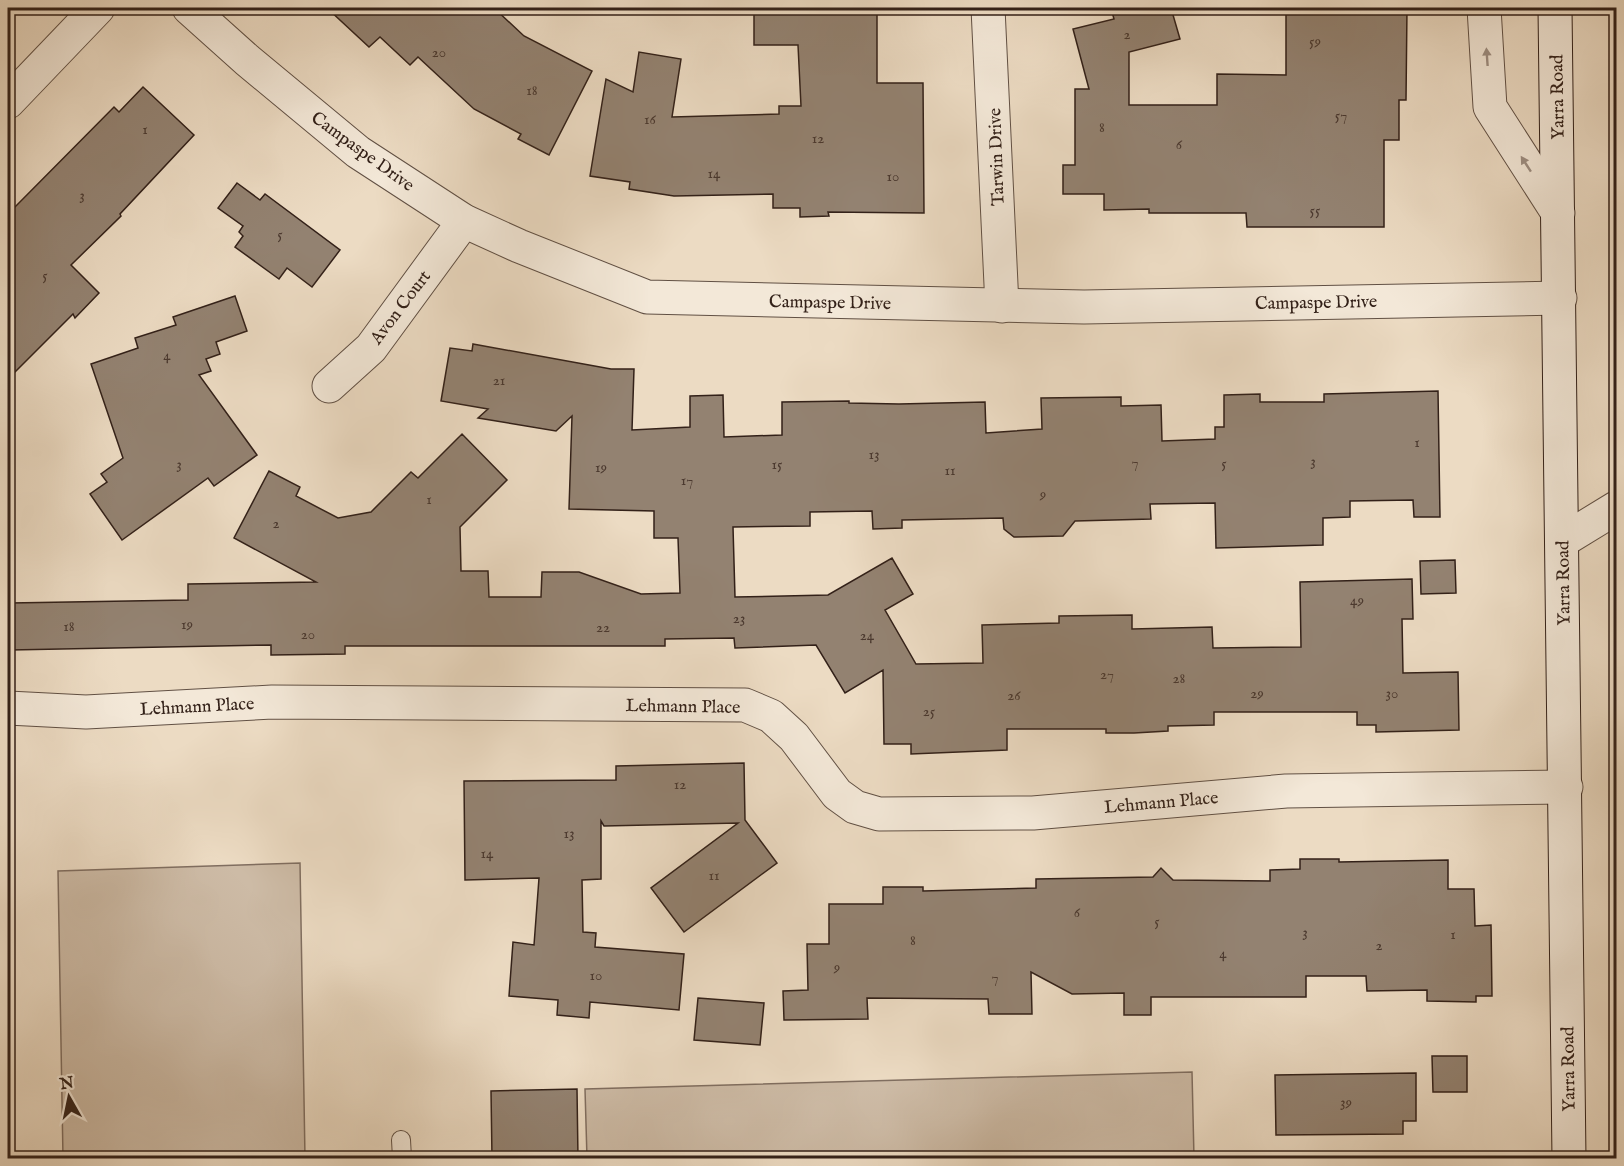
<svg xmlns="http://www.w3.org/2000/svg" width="1624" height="1166" font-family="'IM FELL English',serif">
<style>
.green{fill:#cdbba6;stroke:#806e60;stroke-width:1.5}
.building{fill:#938271;stroke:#332119;stroke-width:1.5}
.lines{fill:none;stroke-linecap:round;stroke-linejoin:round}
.service-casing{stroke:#615044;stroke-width:20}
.minor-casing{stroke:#615044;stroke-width:35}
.secondary-casing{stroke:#332119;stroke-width:35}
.service{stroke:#f3e8d8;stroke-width:18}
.minor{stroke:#f3e8d8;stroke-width:33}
.secondary{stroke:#f3e8d8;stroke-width:33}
.oneway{fill:#9d8e82}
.labels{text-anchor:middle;stroke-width:4.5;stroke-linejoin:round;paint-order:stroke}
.number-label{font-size:15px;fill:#4b392f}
.street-label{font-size:18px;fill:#332119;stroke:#f3e8d8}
</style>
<rect width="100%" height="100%" fill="#ecdbc3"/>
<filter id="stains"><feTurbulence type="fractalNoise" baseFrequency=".00333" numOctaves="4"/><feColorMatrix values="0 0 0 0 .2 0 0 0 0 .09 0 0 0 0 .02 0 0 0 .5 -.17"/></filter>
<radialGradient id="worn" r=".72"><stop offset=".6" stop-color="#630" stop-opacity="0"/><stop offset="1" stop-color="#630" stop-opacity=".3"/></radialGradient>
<!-- green -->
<g class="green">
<polygon points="300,863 305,1158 63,1158 58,871"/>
<polygon points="1192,1072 1194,1158 587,1158 585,1089"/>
</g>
<!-- building -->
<g class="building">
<polygon points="327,8 494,8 524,36 592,71 549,155 518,139 521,134 474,109 418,57 410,65 380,37 369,47"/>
<polygon points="754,8 877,8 877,83 923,83 924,213 828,212 829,216 800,217 800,208 773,208 773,194 674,196 629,189 630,182 590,176 606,79 633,92 639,52 681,59 672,117 779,114 779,106 801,106 798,45 754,45"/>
<polygon points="1111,8 1171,8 1180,39 1129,52 1129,105 1217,105 1217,74 1286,75 1286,8 1407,8 1406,100 1399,100 1399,140 1384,140 1384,227 1247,227 1246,213 1149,213 1149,209 1104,210 1104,194 1063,194 1063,165 1075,165 1075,89 1089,89 1073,29 1114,19"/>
<polygon points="143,87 194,135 120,214 121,216 71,265 99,293 75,318 73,314 8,379 8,214 114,107 119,112"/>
<polygon points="237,183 260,200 265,194 340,250 312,287 287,268 279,279 235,247 243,236 239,232 243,226 218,208"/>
<polygon points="235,296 247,331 216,342 220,354 206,359 211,371 199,375 257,455 214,486 208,478 122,540 90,494 107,482 101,474 123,458 91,364 138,348 135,338 176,325 173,317"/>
<polygon points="473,344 611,369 634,369 632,430 690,427 690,396 723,395 724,437 782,435 782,402 849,401 849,403 899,404 985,402 986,433 1042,429 1041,398 1121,397 1121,406 1161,405 1162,441 1215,439 1215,427 1224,427 1224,395 1260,394 1260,402 1324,402 1324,394 1438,391 1440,517 1414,517 1413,500 1350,501 1350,517 1323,518 1323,545 1216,548 1215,503 1150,504 1151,519 1075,521 1063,536 1014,537 1004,529 1003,518 902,520 902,528 873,529 872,511 810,512 810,526 733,527 735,597 828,595 892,558 913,594 885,610 916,664 983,663 982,625 1059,623 1059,616 1132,615 1132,629 1212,627 1213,648 1301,647 1300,582 1412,579 1413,619 1402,619 1403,673 1458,672 1459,730 1376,732 1376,725 1357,725 1357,712 1214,712 1214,725 1168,726 1168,731 1134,733 1106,733 1106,729 1007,729 1007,750 911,754 911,744 884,744 883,670 845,693 816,645 735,648 734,638 665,639 665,646 345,646 345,654 271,655 271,645 10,650 10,603 188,600 188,584 316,582 234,538 269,471 300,487 296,496 338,518 371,512 411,472 418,478 462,434 507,480 460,527 461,571 488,571 489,597 541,597 542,572 579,572 641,594 680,593 678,538 654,538 654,511 569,509 572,416 556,431 478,418 488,409 441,401 450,348 472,351"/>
<polygon points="1455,560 1456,593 1421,594 1420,561"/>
<polygon points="744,763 745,820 777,863 684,932 651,888 738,823 604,826 601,821 601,879 582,880 583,932 596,933 595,947 684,954 679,1010 590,1002 589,1018 557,1015 558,1000 509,996 513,942 534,945 539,878 465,880 464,781 616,780 616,766"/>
<polygon points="1300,859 1339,859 1339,862 1448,860 1448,889 1474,889 1475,926 1491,925 1492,996 1476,996 1476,1002 1427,1001 1427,990 1367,991 1366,976 1306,976 1306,997 1151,997 1151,1015 1124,1015 1124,993 1072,994 1031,972 1032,1014 989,1014 988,999 867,998 868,1019 784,1020 783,991 808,990 807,944 829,944 829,904 883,904 883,887 923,887 923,891 1036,888 1036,879 1153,877 1161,868 1173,880 1270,881 1270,870 1300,869"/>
<polygon points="698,998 764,1003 760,1045 694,1040"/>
<polygon points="1432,1056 1467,1056 1467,1092 1433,1092"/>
<polygon points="1416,1073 1416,1121 1403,1121 1403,1134 1276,1135 1275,1075"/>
<polygon points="577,1089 578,1158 492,1158 491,1091"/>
</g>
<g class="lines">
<!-- service casing -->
<g class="service-casing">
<polyline id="service" points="401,1140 402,1158"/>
</g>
<!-- minor casing -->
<g class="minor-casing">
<g id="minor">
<polyline points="189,8 247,60 358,152 464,221 519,246 647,297 1084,307 1560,298"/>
<polyline points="988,8 1002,306"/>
<polyline points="1484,8 1490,107 1558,213"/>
<polyline points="8,102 98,8"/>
<polyline points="329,386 371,348 464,221"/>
<polyline points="1562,541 1616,508"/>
<polyline points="8,708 86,712 272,702 745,705 771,716 794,737 837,794 855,807 879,814 1033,813 1286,791 1566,787"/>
</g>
</g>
<!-- secondary casing -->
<g class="secondary-casing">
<polyline id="secondary" points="1555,8 1569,1158"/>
</g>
<!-- service -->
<use href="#service" class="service"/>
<!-- minor -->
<use href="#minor" class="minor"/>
<!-- secondary -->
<use href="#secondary" class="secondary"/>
</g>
<!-- one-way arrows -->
<defs><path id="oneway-solid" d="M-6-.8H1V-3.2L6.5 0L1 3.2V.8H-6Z" transform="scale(1.5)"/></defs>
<g class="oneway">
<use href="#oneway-solid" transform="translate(1487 57) rotate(-94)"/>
<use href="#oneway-solid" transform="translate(1526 164) rotate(-123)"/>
</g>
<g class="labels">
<!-- number labels -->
<g class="number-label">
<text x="1127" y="39">2</text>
<text x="1315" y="46">59</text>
<text x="439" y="57">20</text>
<text x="532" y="95">18</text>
<text x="1341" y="120">57</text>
<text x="650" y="124">16</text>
<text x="1102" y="132">8</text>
<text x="145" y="134">1</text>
<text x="818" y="143">12</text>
<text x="1179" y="149">6</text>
<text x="714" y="178">14</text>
<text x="893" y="181">10</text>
<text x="82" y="200">3</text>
<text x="1315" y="215">55</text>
<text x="280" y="239">5</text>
<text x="45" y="280">5</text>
<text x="167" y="360">4</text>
<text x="499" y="385">21</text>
<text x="1417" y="447">1</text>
<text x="874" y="459">13</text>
<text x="1313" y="466">3</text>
<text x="1135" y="467">7</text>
<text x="1224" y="468">5</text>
<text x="179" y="469">3</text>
<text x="777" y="469">15</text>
<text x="601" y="472">19</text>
<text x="950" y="475">11</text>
<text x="687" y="485">17</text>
<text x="1043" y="499">9</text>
<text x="429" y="504">1</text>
<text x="276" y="528">2</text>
<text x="1357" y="605">49</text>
<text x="739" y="623">23</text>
<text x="187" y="629">19</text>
<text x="69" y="631">18</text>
<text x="603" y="632">22</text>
<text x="308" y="639">20</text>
<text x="867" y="640">24</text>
<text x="1107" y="679">27</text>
<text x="1179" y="683">28</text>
<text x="1257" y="698">29</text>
<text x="1392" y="698">30</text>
<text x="1014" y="700">26</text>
<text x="929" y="716">25</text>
<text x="680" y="789">12</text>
<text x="569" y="838">13</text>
<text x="487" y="858">14</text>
<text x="714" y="880">11</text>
<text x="1077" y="917">6</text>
<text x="1157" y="926">5</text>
<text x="1305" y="937">3</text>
<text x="1453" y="939">1</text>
<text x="913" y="945">8</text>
<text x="1379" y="950">2</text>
<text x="1223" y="958">4</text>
<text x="837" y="972">9</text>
<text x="596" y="980">10</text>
<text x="995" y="982">7</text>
<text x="1346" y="1107">39</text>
</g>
<!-- street labels -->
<g class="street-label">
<text transform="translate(1557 97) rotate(-91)" y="6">Yarra Road</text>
<text transform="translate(363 151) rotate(36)" y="6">Campaspe Drive</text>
<text transform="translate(996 157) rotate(-92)" y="6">Tarwin Drive</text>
<text transform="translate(830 302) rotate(1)" y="6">Campaspe Drive</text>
<text transform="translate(1316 302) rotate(-1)" y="6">Campaspe Drive</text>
<text transform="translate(400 307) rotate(-53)" y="6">Avon Court</text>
<text transform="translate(1563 583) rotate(-91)" y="6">Yarra Road</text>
<text transform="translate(197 706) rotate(-3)" y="6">Lehmann Place</text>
<text transform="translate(683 706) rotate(1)" y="6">Lehmann Place</text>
<text transform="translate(1161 802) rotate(-5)" y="6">Lehmann Place</text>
<text transform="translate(1568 1069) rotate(-91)" y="6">Yarra Road</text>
</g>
</g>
<!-- margin -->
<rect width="1624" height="1166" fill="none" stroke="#ecdbc3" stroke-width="30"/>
<rect x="9" y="9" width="1606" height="1148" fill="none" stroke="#332119" stroke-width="3"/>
<rect x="15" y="15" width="1594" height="1136" fill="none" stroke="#332119" stroke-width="1.5"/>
<!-- north arrow -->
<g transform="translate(69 1097) rotate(351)" stroke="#f3e8d8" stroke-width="4.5" paint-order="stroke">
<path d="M0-4.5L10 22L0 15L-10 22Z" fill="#332119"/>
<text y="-9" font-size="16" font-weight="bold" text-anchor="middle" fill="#332119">N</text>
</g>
<rect width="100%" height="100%" filter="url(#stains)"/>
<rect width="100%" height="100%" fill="url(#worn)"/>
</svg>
